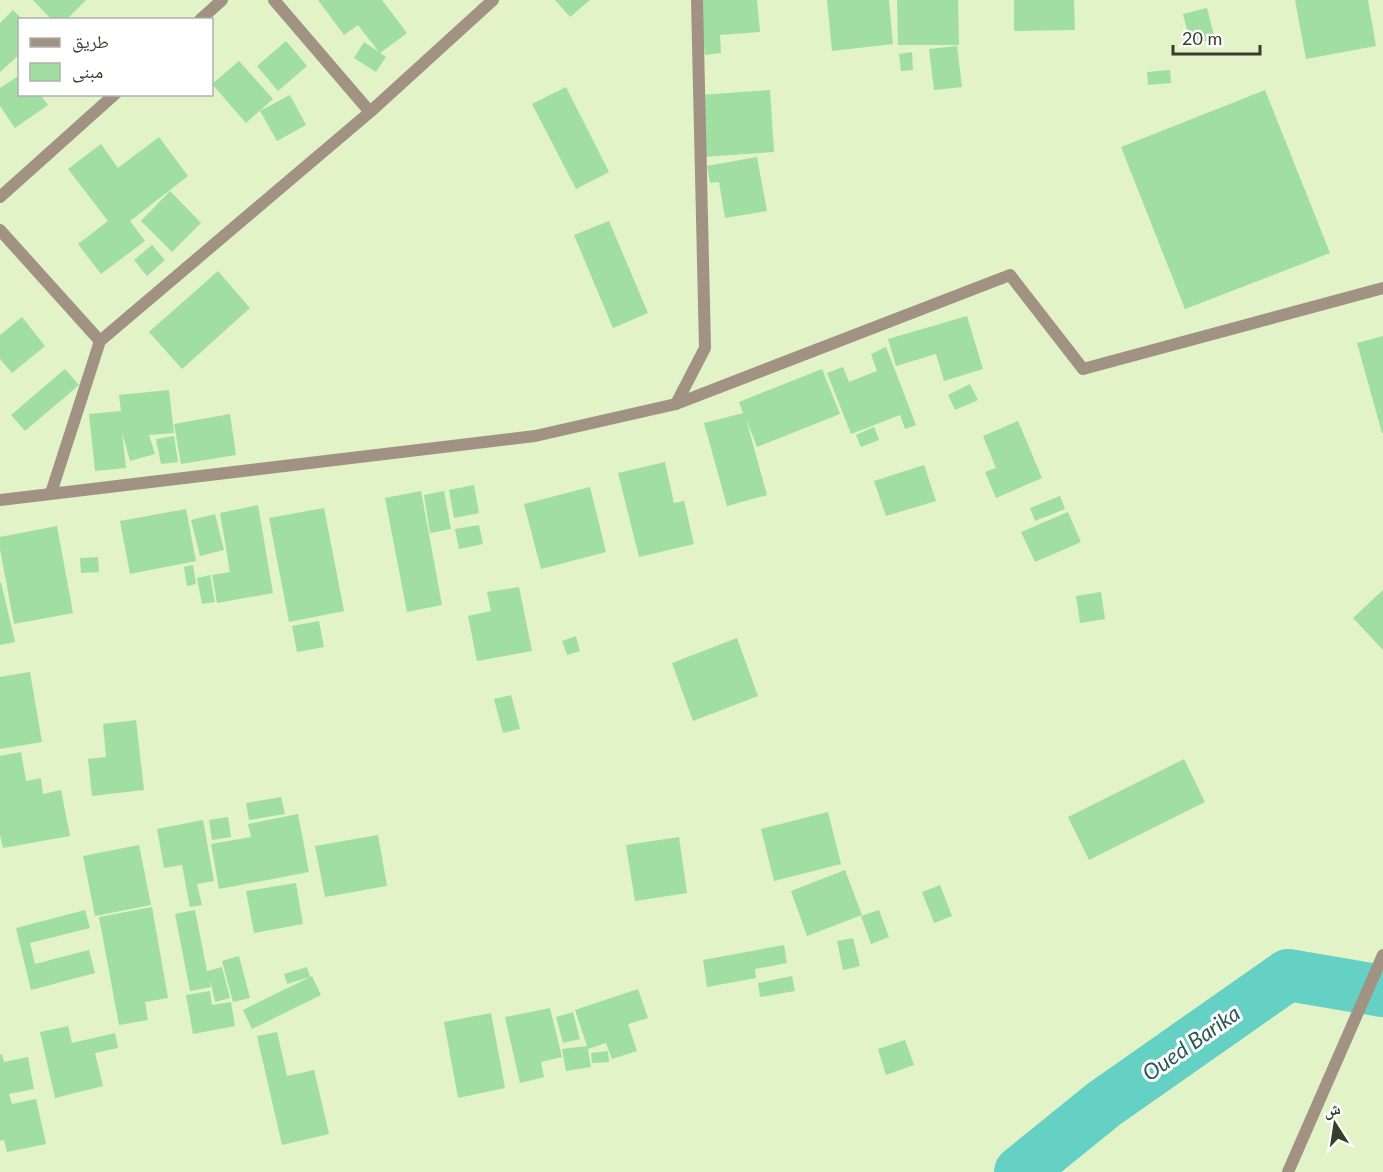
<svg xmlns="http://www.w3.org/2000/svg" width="1383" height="1172" font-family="Lato,'Noto Naskh Arabic',sans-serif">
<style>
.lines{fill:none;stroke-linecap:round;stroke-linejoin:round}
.river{stroke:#64d1c4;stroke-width:52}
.building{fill:#a1dea2}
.minor{stroke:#a19284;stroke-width:12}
.labels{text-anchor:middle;stroke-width:6;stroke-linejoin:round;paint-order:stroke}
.water-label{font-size:22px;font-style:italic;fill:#2a5a54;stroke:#fff}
</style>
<rect width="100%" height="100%" fill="#e1f3c7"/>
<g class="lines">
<!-- river -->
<polyline class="river" points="1020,1172 1104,1104 1288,975 1383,991"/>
</g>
<!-- building -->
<g class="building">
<polygon points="33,0 86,0 66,20 52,20"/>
<polygon points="318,0 382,0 407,33 380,53 386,57 376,72 354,58 364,42 379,52 358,25 344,35"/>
<polygon points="555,0 590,0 570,17"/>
<polygon points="700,0 757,0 760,32 720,35 721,53 705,55"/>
<polygon points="827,0 889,0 893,44 832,51"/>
<polygon points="897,0 958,0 959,45 898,45"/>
<polygon points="1014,0 1074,0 1075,30 1014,31"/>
<polygon points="1295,0 1368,0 1376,46 1306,59"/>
<polygon points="1207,8 1215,39 1191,45 1183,14"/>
<polygon points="13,10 23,20 20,20 20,54 0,72 0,23"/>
<polygon points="286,41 307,66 278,91 257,66"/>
<polygon points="957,46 962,87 934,90 929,49"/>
<polygon points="912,52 913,70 901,71 899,54"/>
<polygon points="239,61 273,99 246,123 212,84"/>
<polygon points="1170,70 1171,83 1148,85 1147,72"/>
<polygon points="20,75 20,94 40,94 48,105 15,128 0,106 0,88"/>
<polygon points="566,87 609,172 576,189 532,104"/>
<polygon points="770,90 774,152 703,157 699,95"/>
<polygon points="1265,90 1330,253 1185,309 1121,147"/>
<polygon points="290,95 306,125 277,141 260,111"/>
<polygon points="159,137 188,176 130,221 145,241 101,274 78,244 108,221 68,169 101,144 118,168"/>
<polygon points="757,157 767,211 725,218 719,182 710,183 707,166"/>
<polygon points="170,191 201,223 172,252 141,221"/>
<polygon points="609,221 648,313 613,328 574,235"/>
<polygon points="152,245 165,260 147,276 134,260"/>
<polygon points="218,271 250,308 182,369 149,332"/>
<polygon points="967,316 983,369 944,381 936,354 896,366 888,339"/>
<polygon points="22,317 45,346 12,373 0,359 0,335"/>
<polygon points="1383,336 1383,433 1382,433 1357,343"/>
<polygon points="886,347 916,425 905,429 900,415 851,434 827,373 843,367 849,382 877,371 871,354"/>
<polygon points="65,369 79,385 25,431 11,415"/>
<polygon points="822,369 840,414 757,447 746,419 767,495 727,506 704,423 743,413 739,402"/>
<polygon points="970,384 978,400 955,410 948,395"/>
<polygon points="169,390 174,433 149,435 155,454 130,461 122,432 126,468 95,471 89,414 121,411 119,395"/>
<polygon points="230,414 236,455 181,464 174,424"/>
<polygon points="1018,421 1042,478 996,498 985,472 996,468 983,436"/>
<polygon points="874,427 879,440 861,447 856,435"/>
<polygon points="174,436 178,462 161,464 156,439"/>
<polygon points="665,462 674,503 684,501 694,544 639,557 618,473"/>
<polygon points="924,465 936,501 886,516 874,481"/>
<polygon points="474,485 479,513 454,518 449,490"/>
<polygon points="590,487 606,552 541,569 524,504"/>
<polygon points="421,491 442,605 407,612 385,498"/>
<polygon points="444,491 451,529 430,533 424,495"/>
<polygon points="1060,496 1065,509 1035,521 1030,508"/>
<polygon points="258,505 273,593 217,603 212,575 230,572 220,513"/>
<polygon points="324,508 344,611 289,622 269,518"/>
<polygon points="186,509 196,561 130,574 120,521"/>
<polygon points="1068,512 1081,542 1035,562 1021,532"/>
<polygon points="215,514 224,550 200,556 191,520"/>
<polygon points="479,525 483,544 459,549 455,529"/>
<polygon points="57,526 73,613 14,624 0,549 0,537"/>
<polygon points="98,557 99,572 81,573 80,558"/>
<polygon points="193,565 196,584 187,586 184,567"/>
<polygon points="210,575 215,602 202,604 197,578"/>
<polygon points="1,582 15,642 0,645 0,583"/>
<polygon points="519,587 532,651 477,661 468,616 491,611 487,592"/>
<polygon points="1383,590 1383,650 1353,618"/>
<polygon points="1101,592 1105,619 1080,623 1076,596"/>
<polygon points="319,621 324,647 297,652 292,626"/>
<polygon points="576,636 580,651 567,655 562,641"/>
<polygon points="737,638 758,696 693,721 672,663"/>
<polygon points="30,672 42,742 0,749 0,677"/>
<polygon points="511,695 520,729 503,733 494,699"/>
<polygon points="136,720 144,790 92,796 88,759 106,757 103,724"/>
<polygon points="21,752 26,781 41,778 43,794 61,790 70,836 3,848 0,835 0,756"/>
<polygon points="1184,759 1205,802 1089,860 1068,817"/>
<polygon points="281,797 285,814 249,820 246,803"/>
<polygon points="828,812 841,864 774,881 761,829"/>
<polygon points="298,814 309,872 219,889 211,844 251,837 248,824"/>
<polygon points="228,817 231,837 212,840 209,820"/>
<polygon points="203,820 214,881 197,884 202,905 190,907 182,865 164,868 157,829"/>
<polygon points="378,835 387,886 325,897 315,846"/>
<polygon points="679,837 687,893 635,901 626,845"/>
<polygon points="139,845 151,905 95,916 83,856"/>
<polygon points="845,870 862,915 807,936 791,891"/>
<polygon points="296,883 303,924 254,933 246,891"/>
<polygon points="940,885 952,916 934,923 922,892"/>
<polygon points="152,907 168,998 145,1002 148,1020 119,1025 99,917"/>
<polygon points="85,910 90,928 30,943 35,964 89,950 95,973 31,990 16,928"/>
<polygon points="195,910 207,971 222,967 230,998 215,1002 210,979 211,987 190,991 175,914"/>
<polygon points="879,910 889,937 871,944 861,916"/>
<polygon points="853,938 860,966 843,970 837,941"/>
<polygon points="784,945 787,963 755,969 756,978 707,987 703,960"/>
<polygon points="239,956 250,998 233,1002 222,961"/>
<polygon points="307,967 310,977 287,984 284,974"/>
<polygon points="312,976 321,995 252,1029 243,1010"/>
<polygon points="792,976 795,991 760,997 758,983"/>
<polygon points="638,989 648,1018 628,1024 637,1051 612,1059 606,1043 588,1049 591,1067 566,1071 562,1049 587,1046 575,1010"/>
<polygon points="210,991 212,1005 231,1002 235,1026 193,1034 186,995"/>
<polygon points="550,1008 562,1057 541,1062 544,1077 520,1083 505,1017"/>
<polygon points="573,1012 580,1039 563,1043 556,1017"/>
<polygon points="491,1013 505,1088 458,1098 444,1022"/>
<polygon points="68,1026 72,1043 115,1033 118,1048 95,1053 103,1086 55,1098 40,1032"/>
<polygon points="277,1032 287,1076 314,1070 329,1134 282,1145 257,1036"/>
<polygon points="905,1040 914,1065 886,1075 878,1049"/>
<polygon points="608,1051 609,1062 592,1063 591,1053"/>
<polygon points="2,1054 4,1062 28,1057 34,1089 9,1094 12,1104 36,1099 46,1144 7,1152 4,1140 0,1141 0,1055"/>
</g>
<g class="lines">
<!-- minor -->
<g class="minor">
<polyline points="274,0 370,112"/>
<polyline points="200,20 222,0"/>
<polyline points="0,197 115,94"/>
<polyline points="0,230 100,341"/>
<polyline points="676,404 705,348 697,0"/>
<polyline points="51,493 100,341 370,112 493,0"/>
<polyline points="0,500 535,436 676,404 1010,275 1083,369 1383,288"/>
<polyline points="1288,1172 1383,955"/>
</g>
</g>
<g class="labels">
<!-- water labels -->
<g class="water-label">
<text transform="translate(1191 1043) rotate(-35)" y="8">Oued Barika</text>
</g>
</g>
<!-- legend -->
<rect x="18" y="18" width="195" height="78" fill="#ffffff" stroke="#afb2ab" stroke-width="1.5"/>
<rect x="30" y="38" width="30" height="9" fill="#a19284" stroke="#afb2ab" stroke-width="1.5"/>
<text x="72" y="48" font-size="18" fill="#373e2d">طريق</text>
<rect x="30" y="63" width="30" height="18" fill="#a1dea2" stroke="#afb2ab" stroke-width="1.5"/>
<text x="72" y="78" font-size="18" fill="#373e2d">مبنى</text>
<!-- north arrow -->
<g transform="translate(1335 1124) rotate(348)" stroke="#ffffff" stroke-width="4.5" paint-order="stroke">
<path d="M0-4.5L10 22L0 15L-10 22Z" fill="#373e2d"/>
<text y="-9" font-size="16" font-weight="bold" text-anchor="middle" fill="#373e2d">ش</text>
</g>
<!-- scale -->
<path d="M1173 45v9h87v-9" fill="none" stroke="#373e2d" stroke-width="3"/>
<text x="1182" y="45" font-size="18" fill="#373e2d" stroke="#ffffff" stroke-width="4.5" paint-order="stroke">20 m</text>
</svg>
